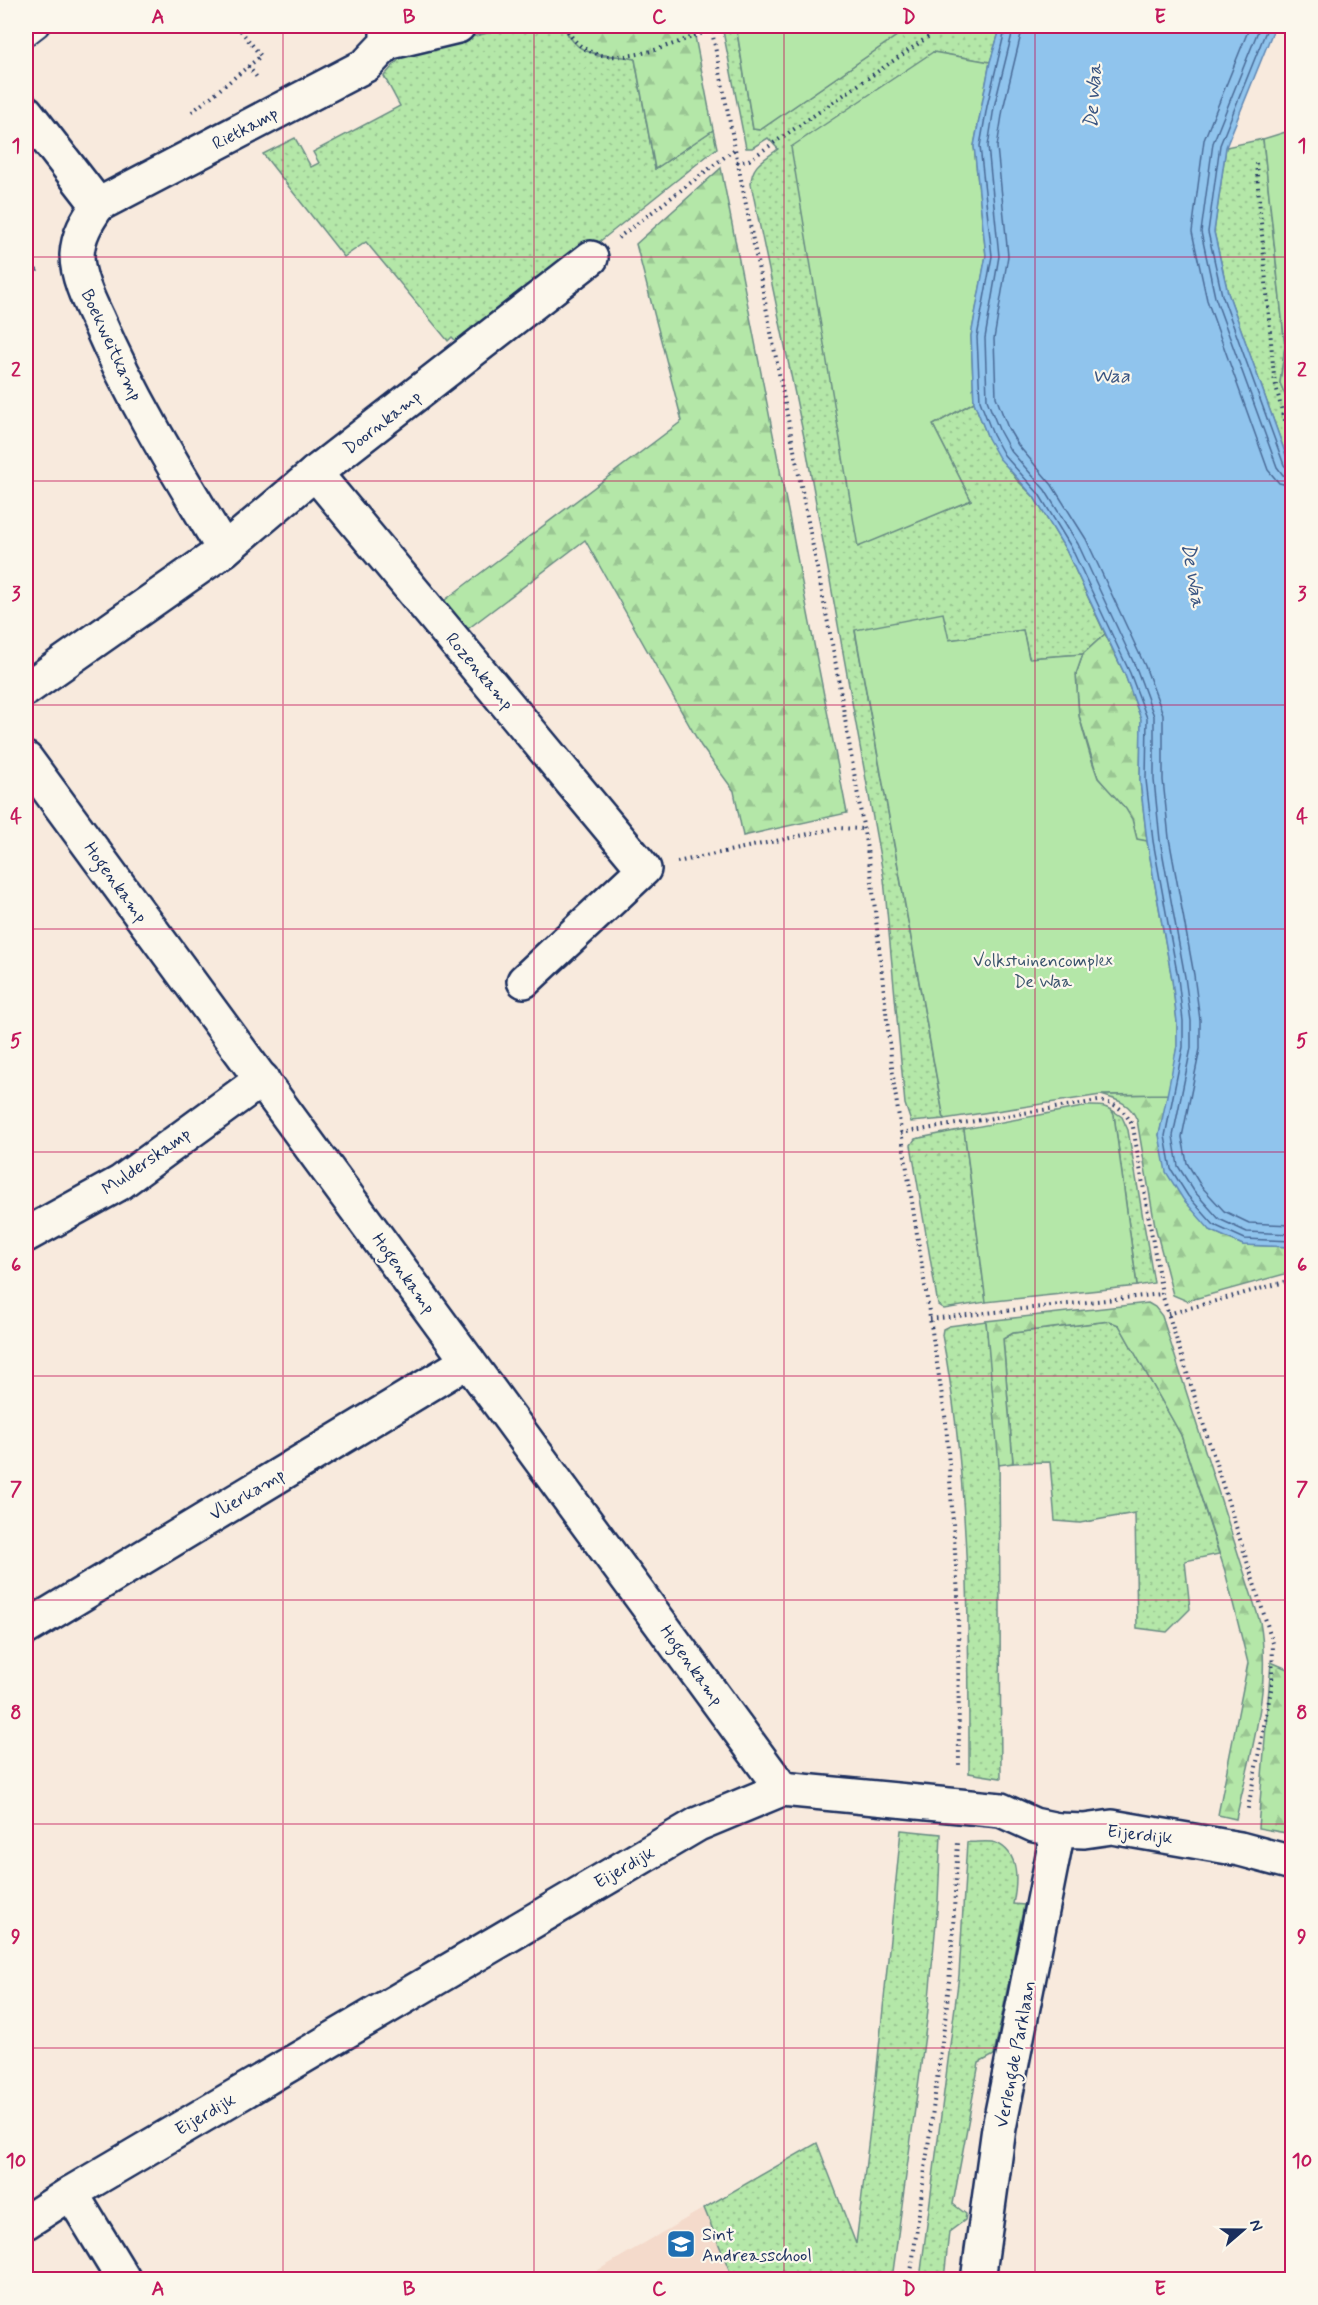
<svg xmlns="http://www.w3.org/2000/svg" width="1318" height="2305" font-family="Mynerve,sans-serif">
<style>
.built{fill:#f4dacb}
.grass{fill:url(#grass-dots);stroke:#688b83;stroke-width:1.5}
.forest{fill:url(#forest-firs);stroke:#688b83;stroke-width:1.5}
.garden{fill:#b4e7a8;stroke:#688b83;stroke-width:1.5}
.water{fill:#90c4ed;stroke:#6188b4;stroke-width:1.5}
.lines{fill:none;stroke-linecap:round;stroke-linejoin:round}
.shore{stroke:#4a6b97;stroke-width:1.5}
.lane-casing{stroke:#1b2f5e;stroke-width:24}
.street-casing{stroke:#1b2f5e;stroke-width:38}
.secondary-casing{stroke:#1b2f5e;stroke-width:38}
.path{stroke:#1b2f5e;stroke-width:4;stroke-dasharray:1.5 4.5;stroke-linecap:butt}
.lane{stroke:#fbf7ec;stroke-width:20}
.street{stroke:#fbf7ec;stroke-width:33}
.secondary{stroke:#fbf7ec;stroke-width:33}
.grid{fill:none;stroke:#c2185b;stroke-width:1.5;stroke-opacity:0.55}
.labels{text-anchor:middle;stroke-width:4.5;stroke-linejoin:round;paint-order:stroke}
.street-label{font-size:18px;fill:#1b2f5e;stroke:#fbf7ec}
.park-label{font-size:18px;fill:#3a546d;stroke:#fbf7ec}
.poi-label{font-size:18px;fill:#1b2f5e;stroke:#fbf7ec;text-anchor:start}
.water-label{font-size:20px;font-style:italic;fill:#385482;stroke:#fbf7ec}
.neatline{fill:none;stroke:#c2185b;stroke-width:2}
.grid-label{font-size:20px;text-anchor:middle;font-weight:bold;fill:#c2185b}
</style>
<defs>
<pattern id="grass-dots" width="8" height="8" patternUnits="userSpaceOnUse" patternTransform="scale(1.5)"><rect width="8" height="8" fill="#b4e7a8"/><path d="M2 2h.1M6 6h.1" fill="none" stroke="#9ac693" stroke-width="1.8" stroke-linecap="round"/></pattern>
<pattern id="forest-firs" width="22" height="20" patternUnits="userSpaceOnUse" patternTransform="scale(1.5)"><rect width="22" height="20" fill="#b4e7a8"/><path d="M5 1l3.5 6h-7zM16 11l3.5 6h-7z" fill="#9ac693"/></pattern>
</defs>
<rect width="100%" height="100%" fill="#f8eadd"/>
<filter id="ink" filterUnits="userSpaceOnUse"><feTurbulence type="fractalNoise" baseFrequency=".0167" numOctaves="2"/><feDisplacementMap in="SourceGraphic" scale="12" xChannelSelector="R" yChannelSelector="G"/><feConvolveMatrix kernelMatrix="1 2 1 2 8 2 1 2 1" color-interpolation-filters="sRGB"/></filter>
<g filter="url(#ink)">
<!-- built -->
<polygon class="built" points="704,2208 733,2279 583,2279"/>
<!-- grass -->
<g class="grass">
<polygon points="515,26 564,26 569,37 598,56 622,56 635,59 655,169 713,130 717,148 589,250 461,346 452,337 448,341 366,242 344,257 263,154 295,138 311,167 319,163 313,152 400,106 384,76 400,58 408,53"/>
<path d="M722 26H736L753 129 760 130 911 26H1001L990 62 933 52 858 546 971 500 933 425 974 402 988 438 1016 479 1034 497 1066 550 1105 634 1083 654 1029 658 1023 630 949 640 855 631 944 1119 911 1122 905 1104 884 879 805 442 751 184C751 165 764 160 778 149L768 138 752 148H746Z"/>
<polygon points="1263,139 1285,346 1280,383 1292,411 1292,472 1228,293 1214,232 1226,147"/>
<polygon points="1112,1110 1122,1117 1128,1130 1154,1283 1137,1286 1114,1115"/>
<polygon points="964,1129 986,1302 944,1309 938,1305 911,1145 915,1139"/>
<path d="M986 1321 999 1450 1001 1778 969 1773C969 1627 970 1479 942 1335L943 1329 949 1326Z"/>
<polygon points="1109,1321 1119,1325 1181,1435 1219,1554 1185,1561 1190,1609 1167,1632 1137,1628 1135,1513 1080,1523 1055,1521 1050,1462 1013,1463 1003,1339 1013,1333"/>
<polygon points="901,1830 941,1834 938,1901 927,2020 892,2279 733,2279 704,2208 817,2143 856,2244 875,2088"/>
<path d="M967 1842C975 1843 989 1840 996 1843 1021 1853 1017 1884 1013 1904L1024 1905 994 2055 979 2063 953 2204 966 2214 965 2220 949 2232 944 2279H920L959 1975Z"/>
</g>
<!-- forest -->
<g class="forest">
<path d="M564 26H693L713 130 655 169 635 59C606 52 578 62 564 26Z"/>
<polygon points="721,168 847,813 743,836 734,791 701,746 585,540 465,631 441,603 682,421 636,244"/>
<polygon points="1105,634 1125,675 1141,719 1140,781 1147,841 1137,840 1132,819 1098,778 1079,716 1076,674 1083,654"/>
<path d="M1169 1094 1159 1135 1210 1230 1243 1245 1292 1247V1272L1187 1301 1173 1295 1155 1226 1137 1120C1130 1103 1118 1100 1101 1095Z"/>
<path d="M1148 1303 1155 1307 1162 1316 1260 1622C1272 1689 1250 1755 1236 1819L1218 1815 1248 1663 1225 1571 1181 1435 1119 1325 1109 1321 1013 1333 1003 1339 1013 1463 999 1465 986 1321Z"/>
<polygon points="1271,1662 1292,1671 1292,1834 1258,1828"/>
</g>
<!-- garden -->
<g class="garden">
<polygon points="736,26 911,26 760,130 753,129"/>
<polygon points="933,52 990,62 974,146 986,256 971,336 974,402 933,425 971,500 858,547 791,147"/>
<polygon points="1292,130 1292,411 1280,383 1285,346 1263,139"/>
<polygon points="943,613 949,640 1023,630 1029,658 1083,654 1076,674 1079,716 1090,755 1098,778 1126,809 1132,819 1137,839 1147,841 1172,979 1177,1022 1177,1046 1169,1094 1101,1095 944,1119 855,630"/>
<path d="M1088 1106C1098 1106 1110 1105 1114 1115L1137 1286 986 1302 964 1129Z"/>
</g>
<!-- water -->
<polygon class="water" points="1001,26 1275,26 1226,147 1214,232 1228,293 1292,472 1292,1247 1243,1245 1210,1230 1183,1199 1166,1172 1159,1135 1177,1046 1177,1022 1172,979 1147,841 1140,781 1141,719 1125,675 1066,550 1034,497 999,458 988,438 974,402 971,336 986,255 974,146 990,62"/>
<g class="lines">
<!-- shore -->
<g class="shore">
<polyline points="1006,26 987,106 980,146 992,256 977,337 980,401 993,435 1004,455 1039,494 1071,547 1130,673 1147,718 1146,780 1153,841 1178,978 1183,1021 1183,1047 1165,1136 1171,1169 1188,1196 1214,1225 1245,1239 1292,1241"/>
<polyline points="1014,26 994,107 988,146 999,256 985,338 987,400 1000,432 1010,450 1045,490 1078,544 1137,670 1154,716 1154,780 1160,840 1185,977 1191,1021 1191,1048 1173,1136 1178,1166 1194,1191 1219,1219 1247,1232 1292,1234"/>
<polyline points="1023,26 1003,109 997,147 1008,256 994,339 996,397 1008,428 1018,445 1052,485 1086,539 1145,666 1163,714 1163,780 1169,838 1194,975 1200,1020 1200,1049 1182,1137 1187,1163 1201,1186 1224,1211 1249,1223 1292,1225"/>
<polyline points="1250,26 1204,140 1192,232 1207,300 1268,470 1279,483 1292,486"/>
<polyline points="1260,26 1213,143 1201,232 1215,297 1277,467 1283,475 1292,477"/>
<polyline points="1268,26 1220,145 1208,232 1222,295 1284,465 1287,468 1292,469"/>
</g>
<!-- lane casing -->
<g class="lane-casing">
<polyline id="lane" points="26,36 39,26"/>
</g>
<!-- street casing -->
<g class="street-casing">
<g id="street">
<polyline points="387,43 458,26"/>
<path d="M26 112 98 205C87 221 78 235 77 255 77 277 89 301 98 320 133 401 179 475 224 550"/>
<polyline points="98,205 366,65 387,43 387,26"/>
<polyline points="315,473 644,869 524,981"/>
<polyline points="26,689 224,550 315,473 591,258"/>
<polyline points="26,759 782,1789"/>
<polyline points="26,1235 120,1183 262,1079"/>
<polyline points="26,1628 468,1361"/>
<polyline points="71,2193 124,2280"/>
<polyline points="26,2222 71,2193 698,1824 782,1789 1001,1810 1034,1825 1058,1830"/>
</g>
</g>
<!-- secondary casing -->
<g class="secondary-casing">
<polyline id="secondary" points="978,2280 999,2128 1058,1830 1084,1831 1112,1827 1240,1849 1292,1863"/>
</g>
<!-- path -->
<g class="path">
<path d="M565 26C593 83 667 45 712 30"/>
<polyline points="711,26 834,654 871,873 894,1085 946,1422 958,1595 959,1769"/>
<polyline points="248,66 259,80"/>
<polyline points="192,112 261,56 237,26"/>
<polyline points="737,162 749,160 938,30 942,26"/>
<polyline points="1256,163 1274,377 1283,416 1292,435"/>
<polyline points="618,238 735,149"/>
<polyline points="26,276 41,268"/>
<polyline points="677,862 837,828 864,829"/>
<path d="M901 1133 1098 1101C1117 1103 1125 1110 1133 1127L1162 1294 1273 1643 1272 1685 1247 1813"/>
<polyline points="1168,1314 1292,1280"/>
<polyline points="930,1319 1162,1294"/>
<polyline points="910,2280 946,2013 951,1961 958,1842"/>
</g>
<!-- lane -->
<use href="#lane" class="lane"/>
<!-- street -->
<use href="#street" class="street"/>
<!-- secondary -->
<use href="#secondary" class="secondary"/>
</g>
</g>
<!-- grid -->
<path class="grid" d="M283 26V2280M534 26V2280M784 26V2280M1035 26V2280M26 257H1292M26 481H1292M26 705H1292M26 929H1292M26 1152H1292M26 1376H1292M26 1600H1292M26 1824H1292M26 2048H1292"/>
<!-- icons -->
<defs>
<g id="school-square" transform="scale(1.5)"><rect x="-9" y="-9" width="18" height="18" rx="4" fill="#1f6fb2" stroke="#fbf7ec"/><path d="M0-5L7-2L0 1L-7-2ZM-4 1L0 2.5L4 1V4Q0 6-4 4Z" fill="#fff"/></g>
</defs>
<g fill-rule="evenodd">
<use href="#school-square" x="681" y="2244"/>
</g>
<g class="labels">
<!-- street labels -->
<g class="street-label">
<text transform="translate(245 128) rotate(-28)" y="6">Rietkamp</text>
<text transform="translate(112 345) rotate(65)" y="6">Boekweitkamp</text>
<text transform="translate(382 422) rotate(-38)" y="6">Doornkamp</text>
<text transform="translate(480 671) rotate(50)" y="6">Rozenkamp</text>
<text transform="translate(116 882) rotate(54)" y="6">Hogenkamp</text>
<text transform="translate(146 1161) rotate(-35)" y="6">Mulderskamp</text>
<text transform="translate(404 1273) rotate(54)" y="6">Hogenkamp</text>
<text transform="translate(247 1494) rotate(-31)" y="6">Vlierkamp</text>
<text transform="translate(692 1665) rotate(54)" y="6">Hogenkamp</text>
<text transform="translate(1140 1834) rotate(6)" y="6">Eijerdijk</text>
<text transform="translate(624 1867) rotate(-30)" y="6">Eijerdijk</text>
<text transform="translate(1015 2054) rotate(-79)" y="6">Verlengde Parklaan</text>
<text transform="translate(205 2114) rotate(-30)" y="6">Eijerdijk</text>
</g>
<!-- park labels -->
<g class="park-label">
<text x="1043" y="966">Volkstuinencomplex<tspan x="1043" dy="21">De Waa</tspan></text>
</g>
<!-- poi labels -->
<g class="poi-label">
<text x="702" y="2240">Sint<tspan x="702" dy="21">Andreasschool</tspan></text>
</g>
<!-- water labels -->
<g class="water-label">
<text transform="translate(1092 96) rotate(-86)" y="7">De Waa</text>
<text x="1111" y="382">Waa</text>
<text transform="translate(1194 575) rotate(81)" y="7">De Waa</text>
</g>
</g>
<!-- margin -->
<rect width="1318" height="2305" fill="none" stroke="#fbf7ec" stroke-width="66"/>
<!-- north arrow -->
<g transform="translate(1243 2230) rotate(70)" stroke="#fbf7ec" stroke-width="4.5" paint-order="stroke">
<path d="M0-4.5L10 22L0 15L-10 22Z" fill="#1b2f5e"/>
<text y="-9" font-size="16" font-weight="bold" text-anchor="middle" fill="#1b2f5e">N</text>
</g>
<rect x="33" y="33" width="1252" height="2239" class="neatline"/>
<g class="grid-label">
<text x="158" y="23">A</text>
<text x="409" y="23">B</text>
<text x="659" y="23">C</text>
<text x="909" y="23">D</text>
<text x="1160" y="23">E</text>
<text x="16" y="152">1</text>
<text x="1302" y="152">1</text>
<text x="16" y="376">2</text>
<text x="1302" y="376">2</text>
<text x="16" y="600">3</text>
<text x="1302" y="600">3</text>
<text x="16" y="823">4</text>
<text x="1302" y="823">4</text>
<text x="16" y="1047">5</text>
<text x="1302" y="1047">5</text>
<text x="16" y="1271">6</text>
<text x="1302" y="1271">6</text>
<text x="16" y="1495">7</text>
<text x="1302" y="1495">7</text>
<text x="16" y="1719">8</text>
<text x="1302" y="1719">8</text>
<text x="16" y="1943">9</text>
<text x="1302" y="1943">9</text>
<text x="16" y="2167">10</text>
<text x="1302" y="2167">10</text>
<text x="158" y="2295">A</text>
<text x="409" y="2295">B</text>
<text x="659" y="2295">C</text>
<text x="909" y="2295">D</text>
<text x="1160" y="2295">E</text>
</g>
</svg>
